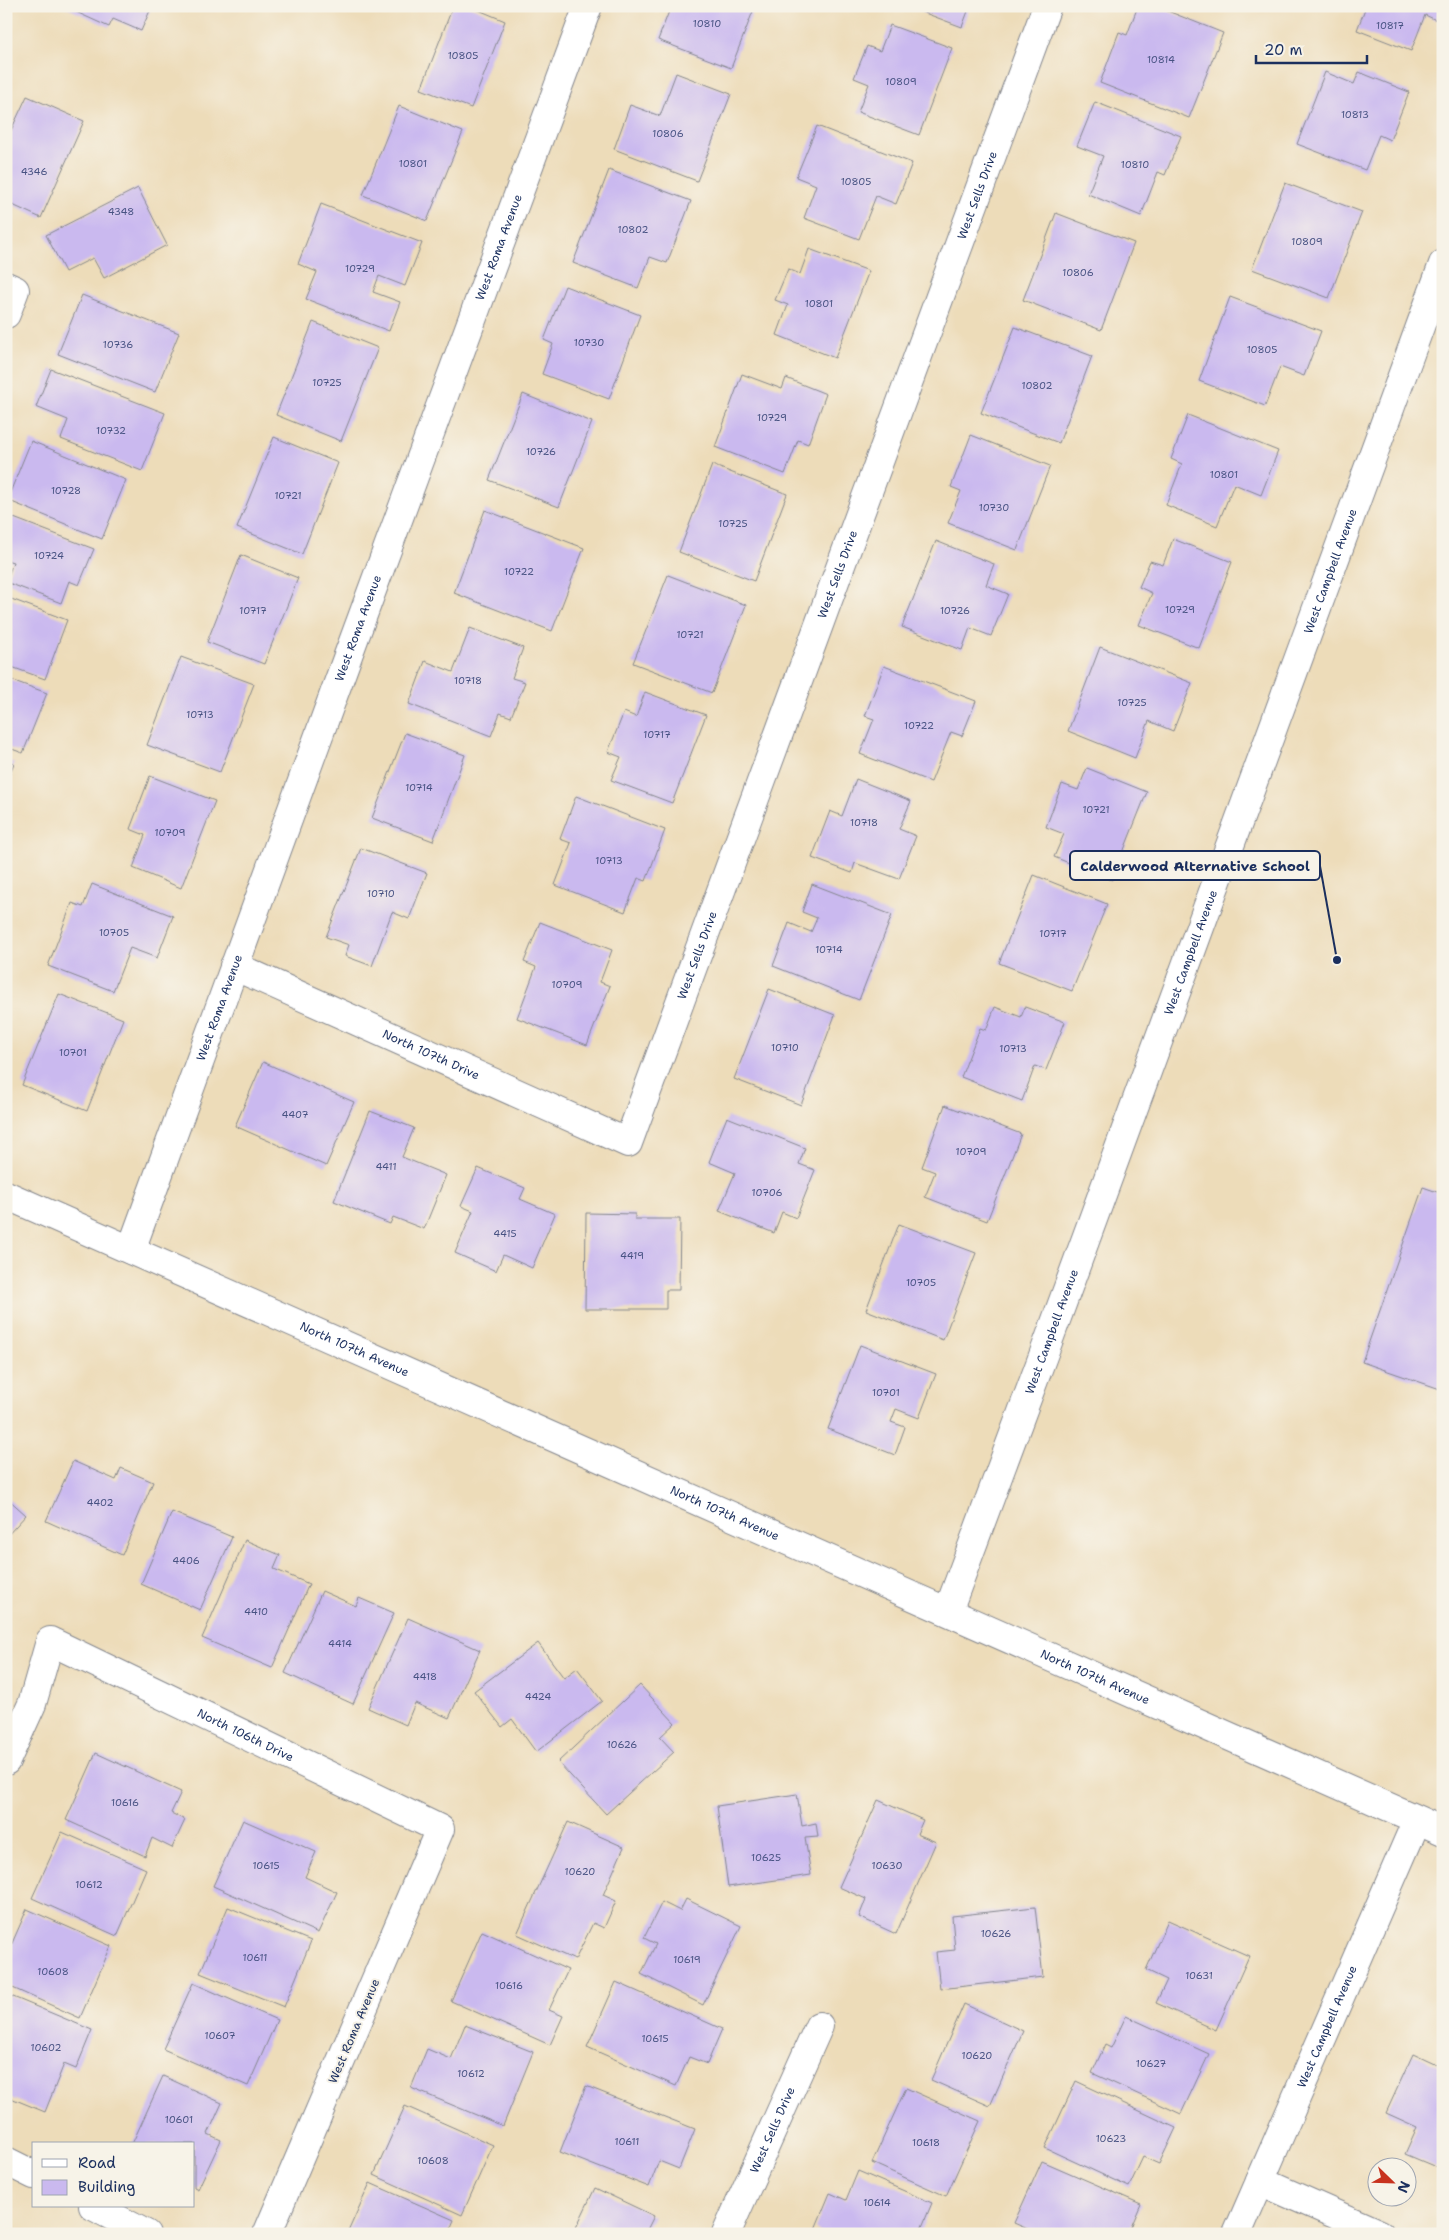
<svg xmlns="http://www.w3.org/2000/svg" width="1449" height="2240" font-family="'Shantell Sans',sans-serif">
<style>
.building{fill:#cab9ef}
.lines{fill:none;stroke-linecap:round;stroke-linejoin:round}
.minor-casing{stroke:#84868c;stroke-width:30}
.major-casing{stroke:#84868c;stroke-width:30}
.minor{stroke:#fff;stroke-width:28}
.major{stroke:#fff;stroke-width:28}
.labels{text-anchor:middle;stroke-width:4;stroke-linejoin:round;paint-order:stroke}
.number-label{font-size:10px;fill:#475282}
.street-label{font-size:12px;fill:#1b2f5e;stroke:#f7f3e8}
.leader{fill:none;stroke:#1b2f5e;stroke-width:2}
.callout-dot{fill:#1b2f5e;stroke:#f7f3e8;stroke-width:2}
.callout{fill:#f7f3e8;stroke:#1b2f5e;stroke-width:2}
.callout-label{font-size:14px;text-anchor:middle;font-weight:bold;fill:#1b2f5e}
</style>
<rect width="100%" height="100%" fill="#f7f3e8"/>
<filter id="ink" filterUnits="userSpaceOnUse"><feTurbulence type="fractalNoise" baseFrequency=".02" numOctaves="2"/><feDisplacementMap in="SourceGraphic" scale="10" xChannelSelector="R" yChannelSelector="G"/><feConvolveMatrix kernelMatrix="1 2 1 2 8 2 1 2 1" color-interpolation-filters="sRGB"/></filter>
<filter id="wash" filterUnits="userSpaceOnUse"><feTurbulence type="fractalNoise" baseFrequency=".0096" numOctaves="4" result="noise"/><feDisplacementMap in="SourceGraphic" scale="20" xChannelSelector="R" yChannelSelector="G"/><feGaussianBlur stdDeviation="1.12" result="paint"/><feColorMatrix in="noise" values="0 0 0 0 0 0 0 0 0 0 0 0 0 0 0 0 0 1.4 0 .05"/><feComposite in="paint" operator="in"/></filter>
<g filter="url(#wash)">
<rect width="100%" height="100%" fill="#eddcb9"/>
<g id="blocks">
<!-- building -->
<g class="building">
<polygon points="63,6 152,6 141,31 113,19 109,27"/>
<polygon points="453,6 469,6 505,21 471,108 421,89"/>
<polygon points="671,6 755,6 731,68 658,40"/>
<polygon points="924,6 970,6 962,27 922,12"/>
<polygon points="1138,6 1155,6 1223,33 1189,118 1100,83 1119,32 1127,35"/>
<polygon points="1366,6 1442,6 1436,20 1425,15 1411,51 1357,30"/>
<polygon points="890,25 952,48 919,135 858,112 869,84 854,78 867,46 880,51"/>
<polygon points="1325,72 1354,84 1359,72 1409,92 1390,140 1379,135 1365,170 1297,144"/>
<polygon points="676,73 731,94 697,181 614,149 630,105 660,116"/>
<polygon points="27,96 84,121 41,218 6,202 6,141"/>
<polygon points="1095,102 1181,136 1165,175 1158,172 1141,216 1088,194 1103,156 1077,146"/>
<polygon points="399,106 463,132 427,221 363,195"/>
<polygon points="817,126 912,163 896,204 876,196 859,239 804,218 816,185 796,177"/>
<polygon points="609,170 691,201 667,263 650,257 638,288 573,263"/>
<polygon points="1285,183 1362,212 1329,298 1252,269"/>
<polygon points="138,188 167,245 104,278 93,258 65,272 46,235"/>
<polygon points="321,204 422,243 405,286 379,276 373,292 400,302 389,331 306,299 317,272 298,264"/>
<polygon points="1056,213 1134,243 1101,330 1023,300"/>
<polygon points="809,249 869,271 835,358 777,335 788,305 775,300 788,269 800,274"/>
<polygon points="565,286 640,315 609,399 542,374 553,344 544,340"/>
<polygon points="82,295 179,333 155,392 58,354"/>
<polygon points="1230,297 1321,331 1304,376 1280,367 1265,406 1199,381"/>
<polygon points="313,322 378,348 341,441 276,415"/>
<polygon points="1015,327 1092,356 1059,443 981,413"/>
<polygon points="51,369 165,413 142,471 61,439 68,420 36,407"/>
<polygon points="742,374 782,389 786,378 826,394 808,444 798,440 785,474 715,447"/>
<polygon points="523,394 592,422 559,507 489,480"/>
<polygon points="1188,415 1278,451 1261,495 1234,484 1217,526 1166,505 1182,464 1171,459"/>
<polygon points="971,435 1050,466 1017,550 948,523 961,491 951,487"/>
<polygon points="274,437 338,463 302,554 237,528"/>
<polygon points="31,441 126,480 102,539 7,500"/>
<polygon points="712,465 787,494 754,581 679,552"/>
<polygon points="485,510 584,548 552,631 454,593"/>
<polygon points="6,515 94,549 79,585 69,581 61,603 6,582 13,562 6,560"/>
<polygon points="1173,539 1232,562 1199,648 1139,625 1152,593 1139,587 1150,561 1163,565"/>
<polygon points="936,541 994,564 986,585 1008,594 991,636 970,628 962,650 902,627"/>
<polygon points="241,555 298,578 264,664 207,642"/>
<polygon points="668,575 746,605 712,693 633,663"/>
<polygon points="6,597 67,620 45,679 6,665"/>
<polygon points="470,628 523,648 512,678 525,682 511,717 500,713 491,736 409,704 425,661 453,672"/>
<polygon points="1100,647 1192,683 1173,731 1149,721 1135,758 1068,731"/>
<polygon points="181,657 254,684 220,772 147,745"/>
<polygon points="884,666 976,701 962,736 951,732 931,782 860,754 874,719 865,716"/>
<polygon points="6,678 47,693 23,753 6,747"/>
<polygon points="645,692 706,715 672,803 611,780 621,757 608,752 624,712 636,717"/>
<polygon points="405,733 465,755 433,841 372,818"/>
<polygon points="6,760 14,763 6,783"/>
<polygon points="1087,768 1147,792 1112,880 1054,857 1064,834 1046,827 1062,784 1078,790"/>
<polygon points="150,776 215,801 181,888 133,868 145,835 130,829"/>
<polygon points="856,779 911,801 899,829 916,836 899,879 855,863 852,873 812,858 830,811 842,816"/>
<polygon points="576,796 665,830 646,881 638,878 625,912 555,885 571,843 560,839"/>
<polygon points="361,848 427,873 409,919 392,912 372,966 345,956 349,945 326,937"/>
<polygon points="1034,875 1107,904 1072,991 999,963"/>
<polygon points="92,884 173,916 157,958 130,948 113,991 48,966 72,903 83,907"/>
<polygon points="812,884 892,915 859,1000 773,966 789,923 811,932 817,918 802,912"/>
<polygon points="540,922 612,950 600,982 610,986 587,1045 517,1018 536,967 524,962"/>
<polygon points="769,989 835,1015 801,1105 734,1079"/>
<polygon points="59,994 123,1019 87,1111 22,1085"/>
<polygon points="995,1007 1021,1017 1025,1007 1065,1022 1046,1070 1035,1066 1022,1101 961,1077 980,1028 986,1030"/>
<polygon points="263,1062 354,1102 326,1166 235,1126"/>
<polygon points="945,1105 1021,1134 987,1221 925,1197 935,1172 922,1167"/>
<polygon points="370,1111 414,1128 402,1157 446,1175 424,1229 393,1217 390,1224 334,1201"/>
<polygon points="727,1117 805,1148 799,1164 815,1170 796,1218 782,1212 774,1233 719,1211 735,1173 709,1162"/>
<polygon points="478,1168 525,1188 520,1199 555,1214 532,1268 503,1255 496,1271 455,1253 473,1211 461,1206"/>
<polygon points="1423,1187 1443,1194 1443,1390 1362,1362"/>
<polygon points="586,1213 635,1214 635,1219 680,1219 679,1290 666,1290 666,1309 585,1309"/>
<polygon points="899,1224 976,1253 943,1340 866,1310"/>
<polygon points="860,1345 936,1374 919,1418 896,1409 891,1422 905,1427 895,1455 828,1429"/>
<polygon points="73,1461 116,1480 121,1468 153,1482 122,1555 46,1521"/>
<polygon points="6,1497 26,1515 6,1537"/>
<polygon points="172,1512 232,1537 200,1610 141,1584"/>
<polygon points="245,1540 280,1555 274,1569 309,1584 272,1668 202,1638"/>
<polygon points="322,1591 356,1606 359,1598 394,1613 353,1704 285,1673"/>
<polygon points="408,1618 480,1650 449,1718 415,1703 406,1725 368,1708"/>
<polygon points="538,1643 564,1678 577,1668 602,1701 536,1752 512,1719 502,1727 474,1691"/>
<polygon points="640,1685 675,1723 660,1737 674,1752 606,1814 558,1762"/>
<polygon points="96,1753 181,1792 171,1813 185,1820 172,1848 152,1838 145,1856 66,1820"/>
<polygon points="797,1794 802,1826 816,1823 818,1837 805,1838 811,1875 728,1887 717,1806"/>
<polygon points="878,1800 923,1820 917,1834 936,1842 896,1934 859,1917 866,1899 839,1887"/>
<polygon points="243,1820 316,1852 305,1877 337,1892 318,1933 213,1886"/>
<polygon points="568,1822 624,1847 603,1895 616,1901 604,1928 593,1923 575,1960 517,1934"/>
<polygon points="62,1832 146,1869 117,1936 32,1898"/>
<polygon points="686,1899 741,1926 703,2005 641,1974 656,1944 644,1938 662,1902 680,1911"/>
<polygon points="228,1907 311,1941 284,2007 200,1973"/>
<polygon points="1035,1907 1043,1977 940,1989 936,1952 955,1950 952,1916"/>
<polygon points="27,1909 111,1946 80,2018 6,1985 6,1957"/>
<polygon points="1168,1920 1249,1956 1216,2030 1156,2003 1167,1980 1146,1970"/>
<polygon points="482,1931 568,1970 549,2010 563,2016 550,2045 451,2001"/>
<polygon points="616,1982 722,2029 707,2064 689,2057 676,2086 587,2047"/>
<polygon points="193,1983 277,2020 248,2086 163,2049"/>
<polygon points="6,1994 92,2030 76,2069 64,2064 45,2112 6,2096"/>
<polygon points="964,2004 1023,2031 990,2106 931,2080"/>
<polygon points="1126,2016 1209,2054 1181,2114 1092,2073 1105,2045 1111,2048"/>
<polygon points="465,2025 533,2052 503,2126 411,2088 427,2049 451,2059"/>
<polygon points="1413,2054 1443,2068 1443,2170 1405,2154 1417,2127 1386,2113"/>
<polygon points="163,2076 222,2103 208,2134 221,2140 198,2189 194,2187 194,2144 132,2144"/>
<polygon points="1076,2081 1176,2128 1159,2164 1143,2157 1129,2187 1045,2148"/>
<polygon points="586,2086 695,2129 679,2169 659,2161 649,2187 560,2152"/>
<polygon points="906,2088 980,2121 946,2196 872,2163"/>
<polygon points="405,2106 493,2145 462,2215 374,2175"/>
<polygon points="1042,2161 1141,2204 1128,2234 1039,2234 1014,2223"/>
<polygon points="858,2171 932,2203 919,2234 826,2234 815,2229 830,2193 846,2200"/>
<polygon points="370,2183 454,2220 448,2234 347,2234"/>
<polygon points="595,2188 654,2216 645,2234 573,2234"/>
</g>
</g>
</g>
<g filter="url(#ink)">
<use href="#blocks" fill-opacity="0" stroke="#84868c" stroke-width="1"/>
<g class="lines">
<!-- minor casing -->
<g class="minor-casing">
<g id="minor">
<polyline points="6,286 15,290 6,314"/>
<path id="s1" d="M234 966 628 1143 1047 6"/>
<path id="s2" d="M131 1250 350 650 588 6"/>
<path id="s3" d="M948 1611 1044 1353 1443 264"/>
<path id="s4" d="M6 1761 32 1704 50 1641 440 1829 267 2234"/>
<polyline points="6,2161 34,2175"/>
<polyline points="1260,2181 1380,2234"/>
<polyline points="93,2206 146,2234"/>
<path id="s5" d="M726 2234 819 2026"/>
<path id="s6" d="M1237 2234 1417 1820"/>
</g>
</g>
<!-- major casing -->
<g class="major-casing">
<g id="major">
<path id="s7" d="M6 1195 1443 1831"/>
</g>
</g>
<!-- minor -->
<use href="#minor" class="minor"/>
<!-- major -->
<use href="#major" class="major"/>
</g>
</g>
<g class="labels">
<!-- number labels -->
<g class="number-label">
<text x="707" y="27">10810</text>
<text x="1390" y="29">10817</text>
<text x="463" y="59">10805</text>
<text x="1161" y="63">10814</text>
<text x="901" y="85">10809</text>
<text x="1355" y="118">10813</text>
<text x="668" y="137">10806</text>
<text x="413" y="167">10801</text>
<text x="1135" y="168">10810</text>
<text x="34" y="175">4346</text>
<text x="856" y="185">10805</text>
<text x="121" y="215">4348</text>
<text x="633" y="233">10802</text>
<text x="1307" y="245">10809</text>
<text x="360" y="272">10729</text>
<text x="1078" y="276">10806</text>
<text x="819" y="307">10801</text>
<text x="589" y="346">10730</text>
<text x="118" y="348">10736</text>
<text x="1262" y="353">10805</text>
<text x="327" y="386">10725</text>
<text x="1037" y="389">10802</text>
<text x="772" y="421">10729</text>
<text x="111" y="434">10732</text>
<text x="541" y="455">10726</text>
<text x="1224" y="478">10801</text>
<text x="66" y="494">10728</text>
<text x="288" y="499">10721</text>
<text x="994" y="511">10730</text>
<text x="733" y="527">10725</text>
<text x="49" y="559">10724</text>
<text x="519" y="575">10722</text>
<text x="1180" y="613">10729</text>
<text x="253" y="614">10717</text>
<text x="955" y="614">10726</text>
<text x="690" y="638">10721</text>
<text x="468" y="684">10718</text>
<text x="1132" y="706">10725</text>
<text x="200" y="718">10713</text>
<text x="919" y="729">10722</text>
<text x="657" y="738">10717</text>
<text x="419" y="791">10714</text>
<text x="1096" y="813">10721</text>
<text x="864" y="826">10718</text>
<text x="170" y="836">10709</text>
<text x="609" y="864">10713</text>
<text x="381" y="897">10710</text>
<text x="114" y="936">10705</text>
<text x="1053" y="937">10717</text>
<text x="829" y="953">10714</text>
<text x="567" y="988">10709</text>
<text x="785" y="1051">10710</text>
<text x="1013" y="1052">10713</text>
<text x="73" y="1056">10701</text>
<text x="295" y="1118">4407</text>
<text x="971" y="1155">10709</text>
<text x="386" y="1170">4411</text>
<text x="767" y="1196">10706</text>
<text x="505" y="1237">4415</text>
<text x="632" y="1259">4419</text>
<text x="921" y="1286">10705</text>
<text x="886" y="1396">10701</text>
<text x="100" y="1506">4402</text>
<text x="186" y="1564">4406</text>
<text x="256" y="1615">4410</text>
<text x="340" y="1647">4414</text>
<text x="425" y="1680">4418</text>
<text x="538" y="1700">4424</text>
<text x="622" y="1748">10626</text>
<text x="125" y="1806">10616</text>
<text x="766" y="1861">10625</text>
<text x="266" y="1869">10615</text>
<text x="887" y="1869">10630</text>
<text x="580" y="1875">10620</text>
<text x="89" y="1888">10612</text>
<text x="996" y="1937">10626</text>
<text x="255" y="1961">10611</text>
<text x="687" y="1963">10619</text>
<text x="53" y="1975">10608</text>
<text x="1199" y="1979">10631</text>
<text x="509" y="1989">10616</text>
<text x="220" y="2039">10607</text>
<text x="655" y="2042">10615</text>
<text x="46" y="2051">10602</text>
<text x="977" y="2059">10620</text>
<text x="1151" y="2067">10627</text>
<text x="471" y="2077">10612</text>
<text x="179" y="2123">10601</text>
<text x="1111" y="2142">10623</text>
<text x="627" y="2145">10611</text>
<text x="926" y="2146">10618</text>
<text x="433" y="2164">10608</text>
<text x="877" y="2206">10614</text>
</g>
<!-- street labels -->
<g class="street-label">
<text dy="4" stroke="none"><textPath href="#s1" startOffset="1442">West Sells Drive</textPath></text>
<text dy="4" stroke="none"><textPath href="#s2" startOffset="1068">West Roma Avenue</textPath></text>
<text dy="4" stroke="none"><textPath href="#s3" startOffset="1108">West Campbell Avenue</textPath></text>
<text dy="4" stroke="none"><textPath href="#s1" startOffset="1038">West Sells Drive</textPath></text>
<text dy="4" stroke="none"><textPath href="#s2" startOffset="662">West Roma Avenue</textPath></text>
<text dy="4" stroke="none"><textPath href="#s3" startOffset="702">West Campbell Avenue</textPath></text>
<text dy="4" stroke="none"><textPath href="#s1" startOffset="632">West Sells Drive</textPath></text>
<text dy="4" stroke="none"><textPath href="#s2" startOffset="258">West Roma Avenue</textPath></text>
<text dy="4" stroke="none"><textPath href="#s1" startOffset="216">North 107th Drive</textPath></text>
<text dy="4" stroke="none"><textPath href="#s3" startOffset="298">West Campbell Avenue</textPath></text>
<text dy="4" stroke="none"><textPath href="#s7" startOffset="381">North 107th Avenue</textPath></text>
<text dy="4" stroke="none"><textPath href="#s7" startOffset="786">North 107th Avenue</textPath></text>
<text dy="4" stroke="none"><textPath href="#s7" startOffset="1191">North 107th Avenue</textPath></text>
<text dy="4" stroke="none"><textPath href="#s4" startOffset="345">North 106th Drive</textPath></text>
<text dy="4" stroke="none"><textPath href="#s6" startOffset="226">West Campbell Avenue</textPath></text>
<text transform="translate(354 2031) rotate(-67)" y="4">West Roma Avenue</text>
<text dy="4" stroke="none"><textPath href="#s5" startOffset="114">West Sells Drive</textPath></text>
</g>
</g>
<!-- callouts -->
<path class="leader" d="M1337 960L1320 866"/>
<circle class="callout-dot" cx="1337" cy="960" r="5"/>
<rect class="callout" x="1070" y="851" width="250" height="29" rx="5"/>
<g class="callout-label">
<text x="1195" y="871">Calderwood Alternative School</text>
</g>
<!-- margin -->
<rect width="1449" height="2240" fill="none" stroke="#f7f3e8" stroke-width="25"/>
<!-- legend -->
<rect x="32" y="2142" width="162" height="65" fill="#f7f3e8" stroke="#9fa5b1"/>
<rect x="42" y="2159" width="25" height="8" fill="#ffffff" stroke="#9fa5b1"/>
<text x="78" y="2168" font-size="15" fill="#1b2f5e">Road</text>
<rect x="42" y="2180" width="25" height="15" fill="#cab9ef" stroke="#9fa5b1"/>
<text x="78" y="2192" font-size="15" fill="#1b2f5e">Building</text>
<!-- north arrow -->
<g transform="translate(1392 2182) rotate(113)"><circle r="24" fill="#f7f3e8" stroke="#9fa5b1"/>
<path d="M0-4L9 19L0 12L-9 19Z" fill="#c8321e"/>
<text y="-8" font-size="14" font-weight="bold" text-anchor="middle" fill="#1b2f5e">N</text>
</g>
<!-- scale -->
<path d="M1256 55v8h111v-8" fill="none" stroke="#1b2f5e" stroke-width="2.5"/>
<text x="1264" y="55" font-size="15" fill="#1b2f5e" stroke="#f7f3e8" stroke-width="4" paint-order="stroke">20 m</text>
</svg>
